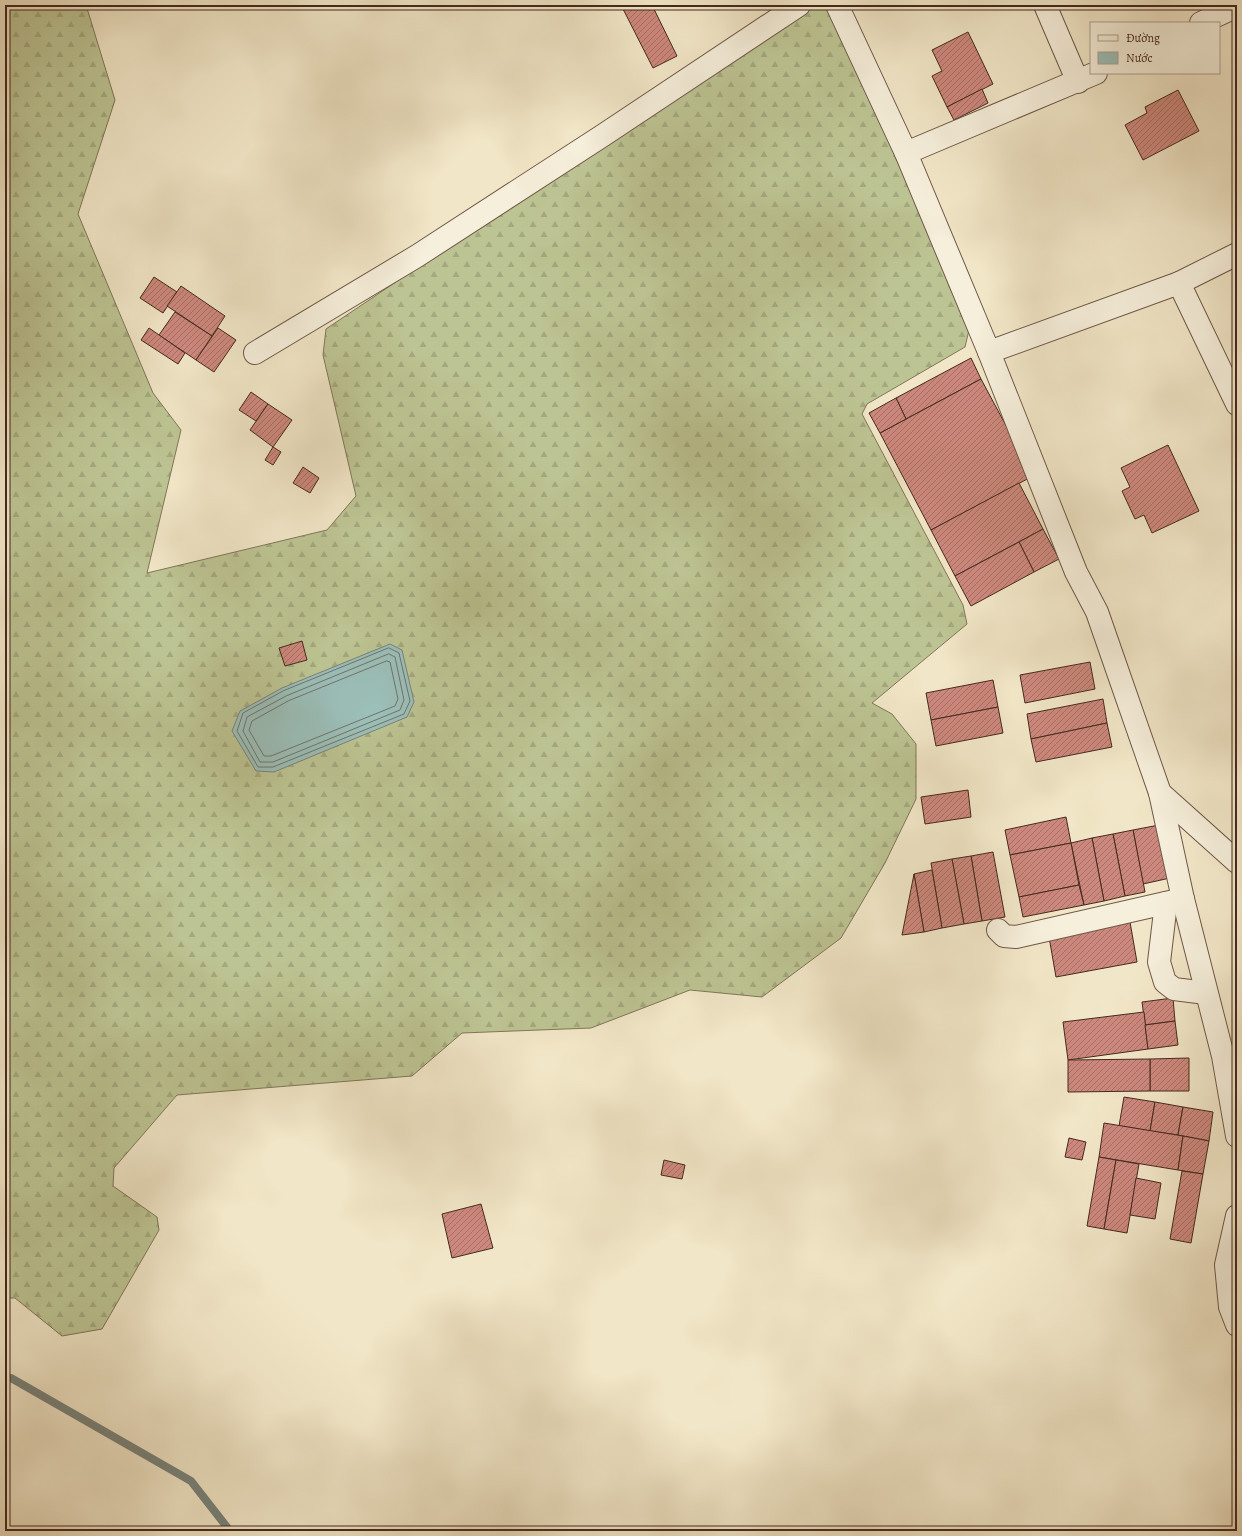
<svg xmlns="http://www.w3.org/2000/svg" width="1242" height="1536" font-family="Alegreya,serif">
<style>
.forest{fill:url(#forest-firs);stroke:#807658}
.water{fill:#9bbfb9;stroke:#78837b}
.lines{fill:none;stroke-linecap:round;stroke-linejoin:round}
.shore{stroke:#70746b;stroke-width:1}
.stream{stroke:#78837b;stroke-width:8}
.building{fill:url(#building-hatch);stroke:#44291d}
.minor-casing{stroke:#6f5848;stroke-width:24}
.minor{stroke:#f6efdb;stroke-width:22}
</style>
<defs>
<pattern id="forest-firs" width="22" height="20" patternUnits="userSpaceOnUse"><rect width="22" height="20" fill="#bdc493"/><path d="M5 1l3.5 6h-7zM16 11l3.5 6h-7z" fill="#a4a87e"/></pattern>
<pattern id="building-hatch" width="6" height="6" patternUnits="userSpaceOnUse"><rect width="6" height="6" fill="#cd887d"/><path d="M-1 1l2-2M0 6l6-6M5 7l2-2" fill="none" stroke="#a86f66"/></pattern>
</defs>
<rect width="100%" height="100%" fill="#f1e6c7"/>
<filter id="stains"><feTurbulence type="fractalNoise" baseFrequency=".005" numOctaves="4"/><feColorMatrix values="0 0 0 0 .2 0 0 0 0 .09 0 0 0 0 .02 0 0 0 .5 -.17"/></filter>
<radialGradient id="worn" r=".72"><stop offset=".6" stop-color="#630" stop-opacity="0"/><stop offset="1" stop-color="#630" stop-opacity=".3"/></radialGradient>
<!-- forest -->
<polygon class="forest" points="5,5 86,5 115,100 78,214 153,393 181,430 147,573 327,530 356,496 323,355 326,329 797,12 831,5 969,330 965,347 867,404 862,414 963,605 967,624 872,703 892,714 916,744 916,799 885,863 841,938 762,997 690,990 591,1028 462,1033 412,1076 177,1095 114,1168 113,1186 157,1217 159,1230 102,1329 62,1336 15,1298 5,1298"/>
<!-- water -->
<polygon class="water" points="390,644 402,650 414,702 407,717 274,772 256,771 232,731 240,711 282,688"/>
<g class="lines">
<!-- shore -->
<g class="shore">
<polygon points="389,648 399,653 410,701 404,714 273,767 258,767 237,731 243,713 283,691"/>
<polygon points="389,654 395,657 404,700 400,710 273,762 260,762 243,731 247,717 286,696"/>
<polygon points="387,661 390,662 398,699 395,706 271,756 264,756 249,730 252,721 288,701"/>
</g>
<!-- stream -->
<polyline class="stream" points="5,1379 11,1378 191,1481 230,1531"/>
</g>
<!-- building -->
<g class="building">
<polygon points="626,5 652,5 677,56 653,68 622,7"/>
<polygon points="968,32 993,84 947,107 932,76 942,71 932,50"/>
<polygon points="982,89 988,103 954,120 947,107"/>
<polygon points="1178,90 1199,131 1143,160 1125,125 1147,113 1145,107"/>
<polygon points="154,277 177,292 163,313 140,298"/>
<polygon points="181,286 225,316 212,336 167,306"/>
<polygon points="175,312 212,336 196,360 159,335"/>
<polygon points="149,328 185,353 178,364 141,340"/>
<polygon points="218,328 236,340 214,372 196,360"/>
<polygon points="971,358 981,379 906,419 896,398"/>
<polygon points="981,379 1033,476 931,530 880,433"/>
<polygon points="251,392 268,404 256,421 239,410"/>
<polygon points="896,398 906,419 880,433 869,413"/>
<polygon points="268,404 292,420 273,447 250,430"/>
<polygon points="1168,445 1199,511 1152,533 1144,515 1135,519 1122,491 1130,487 1121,468"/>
<polygon points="273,447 281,452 273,465 265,460"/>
<polygon points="303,467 319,478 310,493 293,483"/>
<polygon points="1019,483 1043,529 955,576 931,530"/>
<polygon points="1043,529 1059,559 1034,572 1019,542"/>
<polygon points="1019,542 1034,572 971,606 955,576"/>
<polygon points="302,641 307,660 285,666 279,648"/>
<polygon points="1090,662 1095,689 1025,703 1020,675"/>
<polygon points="993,680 998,707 931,720 926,693"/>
<polygon points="1103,699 1107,723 1031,739 1027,714"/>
<polygon points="998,707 1003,733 936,746 931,720"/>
<polygon points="1107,723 1112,747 1036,762 1031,739"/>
<polygon points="968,790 971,817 925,824 921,797"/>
<polygon points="1066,817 1071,843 1010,855 1005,830"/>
<polygon points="1159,825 1170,878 1143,884 1133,830"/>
<polygon points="1133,830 1145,892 1125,896 1113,834"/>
<polygon points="1113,834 1125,896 1104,901 1092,838"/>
<polygon points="1092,838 1104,901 1084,905 1071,843"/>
<polygon points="1071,843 1079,885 1019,897 1010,855"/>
<polygon points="993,852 1005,917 982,921 971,856"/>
<polygon points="971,856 982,921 964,924 952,859"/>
<polygon points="952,859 964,924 942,928 931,863"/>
<polygon points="932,870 942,928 924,932 914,874"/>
<polygon points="914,874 924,932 902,935"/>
<polygon points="1079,885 1084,905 1023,917 1019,897"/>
<polygon points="1130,922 1137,962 1056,977 1049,937"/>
<polygon points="1173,998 1175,1021 1145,1025 1142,1002"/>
<polygon points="1144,1012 1148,1049 1068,1060 1063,1022"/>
<polygon points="1175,1021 1178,1045 1148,1049 1145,1025"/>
<polygon points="1189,1058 1189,1091 1150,1091 1150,1059"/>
<polygon points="1150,1059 1150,1091 1068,1092 1068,1060"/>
<polygon points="1124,1097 1155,1102 1150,1131 1119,1126"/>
<polygon points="1155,1102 1183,1107 1178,1135 1150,1131"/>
<polygon points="1183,1107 1213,1112 1209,1141 1178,1135"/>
<polygon points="1104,1123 1183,1136 1178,1170 1099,1157"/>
<polygon points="1183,1136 1209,1141 1203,1174 1178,1170"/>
<polygon points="1069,1138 1086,1142 1082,1160 1065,1157"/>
<polygon points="1099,1157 1116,1160 1104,1229 1087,1226"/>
<polygon points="664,1160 685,1165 682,1179 661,1175"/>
<polygon points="1116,1160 1139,1164 1127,1233 1104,1229"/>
<polygon points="1182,1171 1203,1174 1191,1243 1170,1239"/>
<polygon points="1136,1178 1161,1183 1155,1219 1130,1215"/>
<polygon points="481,1204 493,1248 452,1258 442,1214"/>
</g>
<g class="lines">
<!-- minor casing -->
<g class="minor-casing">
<g id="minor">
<polyline points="837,5 906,153 989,352 1076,572 1097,612 1160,793 1183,899 1223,1056 1237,1136"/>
<polyline points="1045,5 1078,82"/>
<polyline points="1201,23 1237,6"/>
<polyline points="906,153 1096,73"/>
<polyline points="1179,283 1237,404"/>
<polyline points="989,352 1179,283 1237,254"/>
<polyline points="255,353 417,256 602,136 799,5"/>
<polyline points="1160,793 1237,862"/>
<polyline points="1166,903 1159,962 1165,982 1174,989 1206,993"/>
<polyline points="998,930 1004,936 1016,937 1183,899"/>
<polyline points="1237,1216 1226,1265 1230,1307 1237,1325"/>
</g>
</g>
<!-- minor -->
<use href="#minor" class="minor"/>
</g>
<!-- margin -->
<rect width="1242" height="1536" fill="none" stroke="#f1e6c7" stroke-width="20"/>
<rect x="6" y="6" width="1230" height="1524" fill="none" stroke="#44291d" stroke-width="2"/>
<rect x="10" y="10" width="1222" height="1516" fill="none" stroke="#44291d"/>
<!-- legend -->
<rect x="1090" y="22" width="130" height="52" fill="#f6efdb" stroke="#afa08f"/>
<rect x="1098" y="35" width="20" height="6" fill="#f6efdb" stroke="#afa08f"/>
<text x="1126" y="42" font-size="12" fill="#44291d">Đường</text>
<rect x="1098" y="52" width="20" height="12" fill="#9bbfb9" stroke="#afa08f"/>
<text x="1126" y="62" font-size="12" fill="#44291d">Nước</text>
<rect width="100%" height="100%" filter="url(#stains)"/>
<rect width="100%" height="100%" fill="url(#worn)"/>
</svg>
